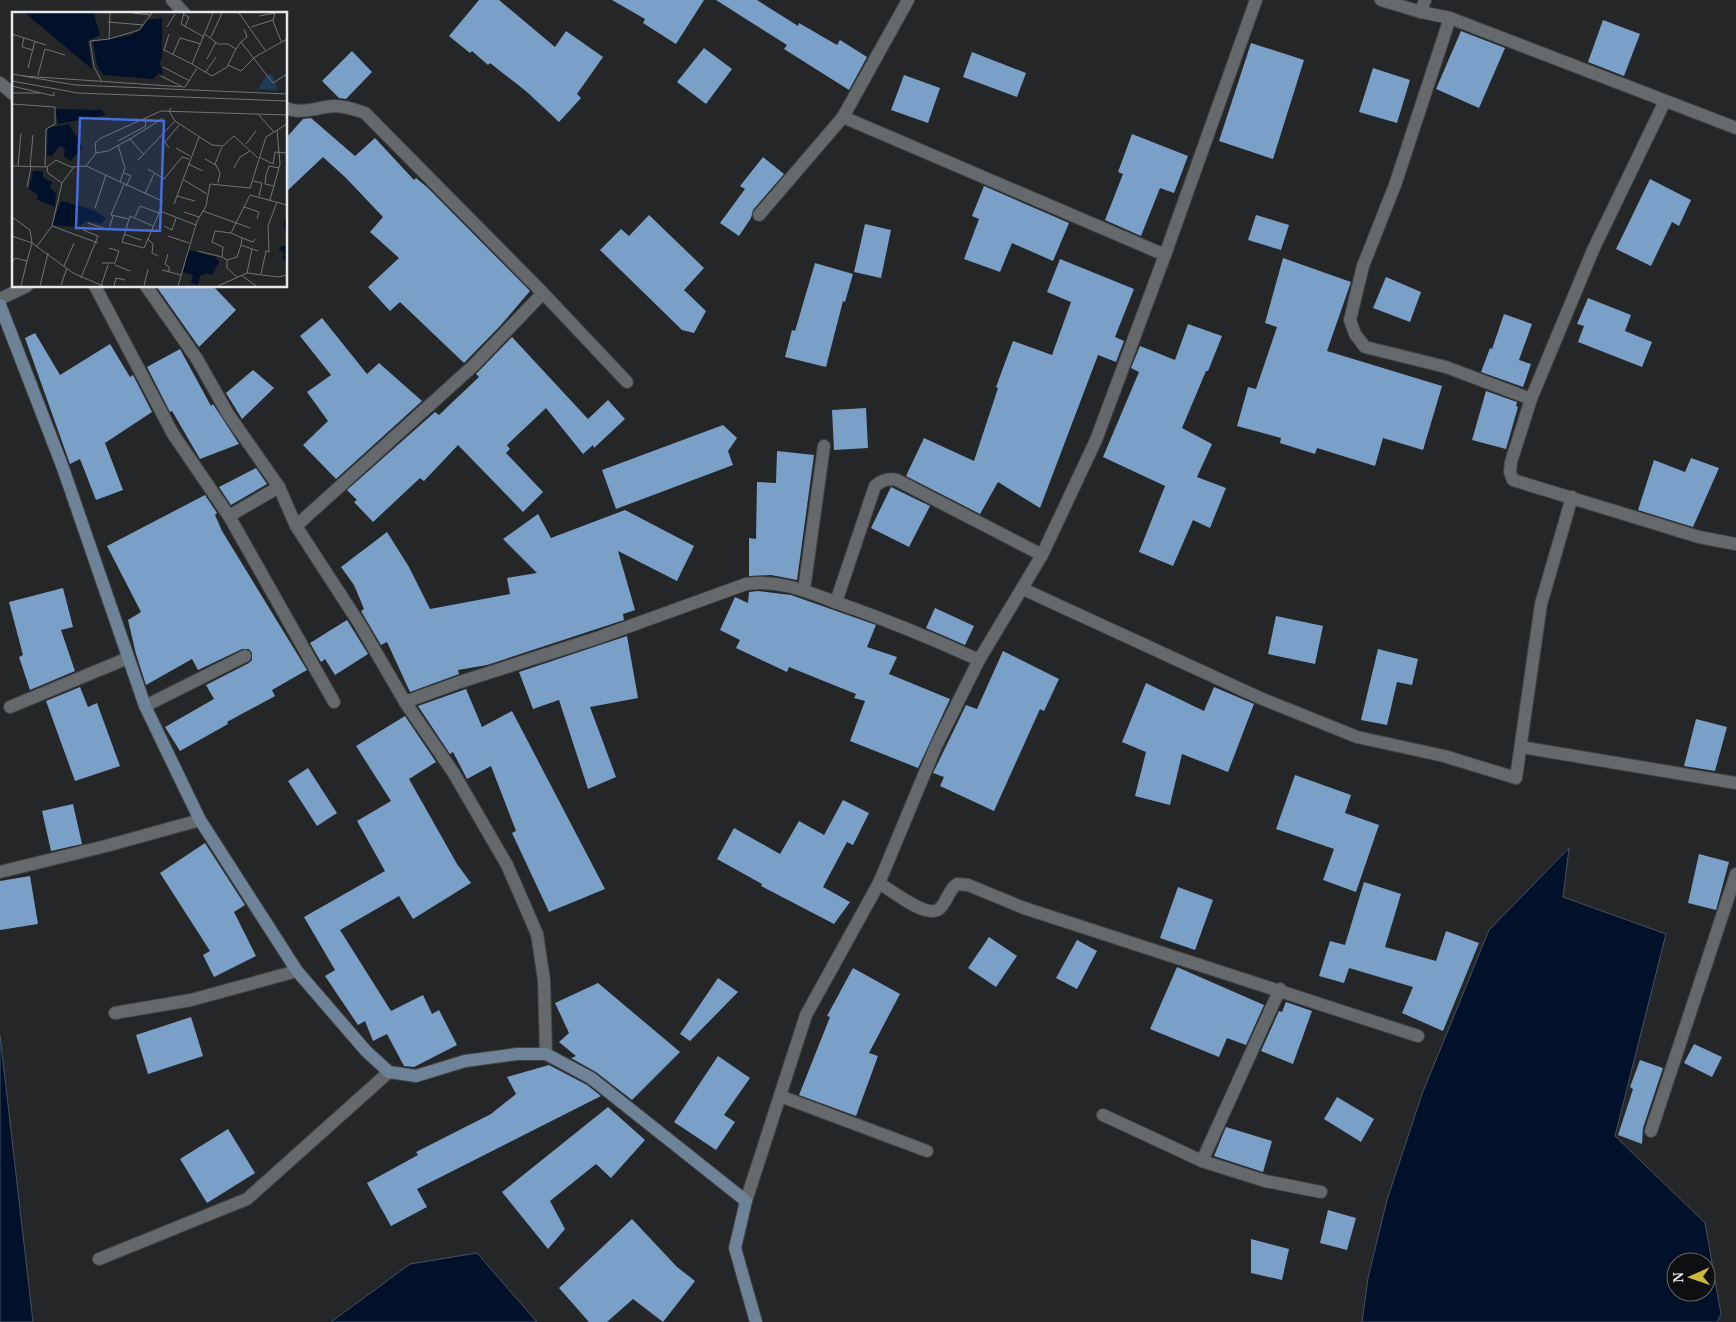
<svg xmlns="http://www.w3.org/2000/svg" width="1736" height="1322" font-family="'PT Serif',serif">
<style>
.water{fill:#001129;stroke:#455263;fill-rule:evenodd}
.building{fill:#7ba0c8}
.lines{fill:none;stroke-linecap:round;stroke-linejoin:round}
.lane-casing{stroke:#414345;stroke-width:14}
.street-casing{stroke:#414345;stroke-width:14}
.secondary-casing{stroke:#414345;stroke-width:14}
.lane{stroke:#66696c;stroke-width:12}
.street{stroke:#66696c;stroke-width:12}
.secondary{stroke:#6e8398;stroke-width:12}
.inset-road{fill:none;stroke:#727476;stroke-width:1}
.view{fill:#456ddc;fill-opacity:0.15;stroke:#456ddc;stroke-width:2.5}
.inset-edge{fill:none;stroke:#e7e8ea;stroke-width:2.5}
</style>
<rect width="100%" height="100%" fill="#242628"/>
<!-- water -->
<g class="water">
<path d="M1569 848 1563 897 1666 934 1615 1136 1705 1223 1721 1314 1717 1322H1362L1368 1278 1387 1200 1422 1094 1489 930ZM1676 1262H1706V1292H1676Z"/>
<polygon points="0,1035 33,1322 0,1322"/>
<polygon points="477,1253 537,1322 331,1322 410,1264"/>
</g>
<!-- building -->
<g class="building">
<polygon points="479,0 499,0 555,47 566,31 603,57 577,94 581,98 559,122 527,92 490,63 488,65 472,51 470,53 449,36"/>
<polygon points="612,0 704,0 676,44 643,23 645,19"/>
<polygon points="716,0 757,0 798,26 799,23 837,45 840,40 867,57 849,90 784,49 787,45"/>
<polygon points="1603,20 1640,34 1624,76 1588,62"/>
<polygon points="1461,31 1505,48 1479,108 1436,89"/>
<polygon points="1251,43 1304,60 1273,159 1219,141"/>
<polygon points="704,48 732,69 706,104 677,82"/>
<polygon points="352,51 372,72 346,99 339,98 322,81"/>
<polygon points="972,52 1026,73 1017,97 963,77"/>
<polygon points="1373,68 1410,80 1397,123 1359,112"/>
<polygon points="904,75 940,88 928,123 891,110"/>
<polygon points="311,118 355,156 375,138 414,180 416,178 428,188 530,291 501,325 464,363 400,302 390,311 368,287 399,258 370,232 383,217 346,178 323,157 286,192 286,138 303,119"/>
<polygon points="1132,134 1188,156 1174,193 1160,188 1141,236 1105,220 1123,174 1118,172"/>
<polygon points="763,157 784,174 753,210 751,218 739,236 720,223 745,189 740,186"/>
<polygon points="1650,179 1691,200 1679,226 1672,222 1651,266 1616,249"/>
<polygon points="984,186 1069,223 1053,261 1012,243 1000,272 964,259 979,219 972,216"/>
<polygon points="649,215 704,268 684,290 706,311 694,333 682,330 600,250 621,229 629,236"/>
<polygon points="1256,215 1289,225 1281,250 1248,240"/>
<polygon points="865,224 891,230 881,278 854,272"/>
<polygon points="1283,258 1351,282 1327,351 1442,386 1423,450 1383,438 1375,466 1317,448 1315,454 1280,443 1281,438 1237,426 1248,387 1256,389 1277,327 1265,323"/>
<polygon points="1060,259 1134,289 1115,337 1124,341 1116,362 1098,355 1040,508 998,482 980,514 906,476 924,438 974,461 998,388 996,387 1013,341 1052,355 1071,302 1047,292"/>
<polygon points="815,263 853,274 845,302 843,301 826,367 785,357 792,330 795,331"/>
<polygon points="1386,277 1421,292 1410,322 1373,308"/>
<polygon points="156,286 213,286 236,310 199,347"/>
<polygon points="1588,298 1631,315 1625,331 1652,342 1642,367 1578,342 1584,326 1577,324"/>
<polygon points="1504,314 1532,324 1519,360 1531,364 1523,387 1481,372 1490,348 1492,349"/>
<polygon points="322,318 367,374 379,363 422,401 336,479 303,445 328,421 307,392 331,375 300,336"/>
<polygon points="1188,324 1222,336 1208,371 1206,371 1182,428 1212,444 1197,477 1226,488 1210,528 1193,520 1173,566 1139,552 1165,486 1103,457 1139,372 1131,368 1140,346 1175,360"/>
<polygon points="35,333 60,375 110,344 130,377 133,375 152,412 105,443 123,490 96,500 80,459 70,464 25,338"/>
<polygon points="512,337 588,419 608,400 625,419 594,448 593,445 583,454 546,408 507,445 510,449 506,453 543,492 523,512 458,445 424,481 420,478 373,522 354,502 357,500 347,490 435,412 439,415 479,377 476,374"/>
<polygon points="180,349 211,406 213,404 239,444 200,459 172,411 170,412 147,367"/>
<polygon points="253,370 274,388 242,419 226,393"/>
<polygon points="1486,391 1517,402 1516,406 1518,407 1506,449 1472,440"/>
<polygon points="866,408 868,448 834,450 832,410"/>
<polygon points="723,425 737,438 728,451 733,465 616,509 602,470"/>
<polygon points="777,451 814,455 797,580 771,575 749,576 749,538 756,539 757,482 776,483"/>
<polygon points="1691,458 1719,468 1693,527 1638,510 1654,460 1685,472"/>
<polygon points="256,468 267,484 231,505 219,487"/>
<polygon points="891,487 930,506 909,547 871,528"/>
<polygon points="205,495 217,513 215,515 222,531 307,670 272,690 275,696 227,722 228,724 180,751 165,727 214,699 206,685 249,663 252,660 252,653 249,649 242,649 198,670 192,659 146,685 136,654 128,620 141,612 107,546"/>
<polygon points="625,510 694,546 677,581 618,551 635,610 623,614 624,620 487,665 458,670 459,674 410,692 387,642 381,645 361,611 364,609 354,585 341,567 387,532 409,567 430,609 510,594 507,578 537,573 503,539 538,514 551,538"/>
<polygon points="63,588 73,627 61,630 75,671 30,690 19,657 23,655 9,602"/>
<polygon points="758,591 791,595 876,625 867,647 897,657 889,674 950,699 918,768 850,741 865,701 854,698 856,694 789,667 787,672 736,648 740,640 720,630 735,597 748,603 749,592"/>
<polygon points="935,608 974,626 965,645 926,628"/>
<polygon points="1276,616 1323,626 1315,664 1268,654"/>
<polygon points="347,620 368,654 335,675 325,659 321,662 310,643"/>
<polygon points="627,636 638,698 590,707 616,777 588,789 559,700 533,709 519,672"/>
<polygon points="1378,649 1418,659 1412,685 1397,682 1387,725 1361,720"/>
<polygon points="1003,651 1059,679 1044,711 1040,709 994,811 940,786 944,777 933,773 966,705 977,709"/>
<polygon points="1146,683 1204,711 1214,687 1254,704 1228,772 1182,754 1170,805 1135,796 1146,752 1122,742"/>
<polygon points="80,687 88,707 97,703 120,766 75,781 46,701"/>
<polygon points="466,689 482,727 512,711 605,889 549,912 512,833 516,831 491,766 467,779 453,752 450,754 418,706"/>
<polygon points="405,716 436,762 409,779 457,864 471,883 413,919 399,896 340,930 391,1011 423,995 432,1014 439,1010 457,1045 414,1067 404,1066 387,1034 373,1041 365,1021 358,1025 325,976 335,970 304,917 385,871 357,821 391,801 356,746"/>
<polygon points="1696,719 1727,727 1715,771 1684,766"/>
<polygon points="308,768 337,813 317,826 288,781"/>
<polygon points="1295,775 1351,795 1345,813 1379,825 1356,892 1323,880 1334,849 1276,829"/>
<polygon points="843,800 869,813 853,845 847,842 823,887 850,902 834,924 761,886 762,884 717,859 734,828 780,854 799,821 824,835"/>
<polygon points="73,804 82,844 51,851 42,811"/>
<polygon points="205,843 245,905 234,912 256,956 214,977 203,955 210,951 160,873"/>
<polygon points="1699,854 1729,862 1716,910 1688,903"/>
<polygon points="30,876 38,924 0,930 0,881"/>
<polygon points="1364,882 1401,894 1385,947 1436,961 1446,931 1479,943 1443,1031 1402,1013 1413,987 1349,968 1344,983 1319,976 1330,941 1345,945"/>
<polygon points="1178,887 1213,900 1195,950 1160,938"/>
<polygon points="989,937 1017,956 996,987 968,968"/>
<polygon points="1077,940 1097,951 1077,989 1056,978"/>
<polygon points="1177,967 1264,1005 1246,1045 1227,1038 1219,1057 1150,1029"/>
<polygon points="853,968 900,994 869,1053 878,1056 856,1116 799,1095 830,1017 827,1016"/>
<polygon points="718,978 738,992 690,1041 680,1034"/>
<polygon points="598,983 680,1052 632,1100 596,1072 571,1058 576,1056 559,1042 569,1033 555,1003"/>
<polygon points="1286,1002 1312,1011 1293,1064 1261,1051 1279,1011 1282,1012"/>
<polygon points="191,1017 203,1056 148,1074 136,1035"/>
<polygon points="1694,1044 1722,1057 1712,1077 1684,1063"/>
<polygon points="718,1056 750,1078 724,1115 735,1122 716,1150 674,1122"/>
<polygon points="1640,1060 1663,1068 1643,1128 1642,1144 1618,1135 1633,1089 1630,1087"/>
<polygon points="549,1065 587,1085 601,1096 417,1189 427,1207 391,1226 367,1183 418,1155 416,1152 491,1114 516,1094 507,1077"/>
<polygon points="1337,1097 1374,1119 1361,1142 1324,1119"/>
<polygon points="608,1107 645,1140 611,1178 596,1164 550,1201 565,1229 548,1249 502,1192"/>
<polygon points="1226,1127 1272,1141 1263,1172 1214,1156"/>
<polygon points="228,1129 255,1173 207,1203 180,1159"/>
<polygon points="1328,1210 1356,1218 1347,1250 1320,1243"/>
<polygon points="632,1219 677,1267 695,1281 663,1322 633,1299 607,1322 589,1322 559,1288"/>
<polygon points="1251,1239 1289,1249 1282,1280 1251,1273"/>
</g>
<g class="lines">
<!-- lane casing -->
<g class="lane-casing">
<polyline id="lane" points="99,1259 247,1199 389,1072"/>
</g>
<!-- street casing -->
<g class="street-casing">
<g id="street">
<polyline points="172,0 185,14"/>
<polyline points="1381,0 1421,12 1425,0"/>
<polyline points="1421,12 1450,18 1736,128"/>
<polyline points="1450,18 1395,185 1363,266 1350,320 1355,334 1365,347 1446,367 1531,399"/>
<polyline points="0,83 14,95"/>
<polyline points="1665,101 1593,250 1531,399 1511,462 1510,472 1513,480 1699,537 1736,544"/>
<path d="M286 108C301 115 318 107 334 106 345 106 354 109 365 113L543 293 627 382"/>
<polyline points="843,117 1165,255"/>
<polyline points="759,215 843,117 908,0"/>
<polyline points="95,286 173,434 229,516 334,702"/>
<polyline points="146,286 197,359 228,414 279,487 296,526"/>
<polyline points="543,293 473,366 296,526 359,623 405,702 453,772 507,865 537,934 544,980 546,1054"/>
<polyline points="0,299 27,286"/>
<polyline points="229,516 279,487"/>
<polyline points="1023,589 1260,698 1357,737 1444,756 1516,778 1541,604 1572,497"/>
<polyline points="804,590 824,446"/>
<path d="M836 602 875 486C882 480 888 478 897 480L1042 555"/>
<path d="M405 702 460 682 597 638 746 584C779 579 808 592 838 603 887 620 933 639 979 660"/>
<polyline points="145,706 245,656"/>
<polyline points="10,707 128,658"/>
<polyline points="1521,747 1736,783"/>
<polyline points="0,872 106,846 200,820"/>
<path d="M879 883C891 890 926 919 939 909 947 903 948 890 957 884L968 885 1024 908 1418 1036"/>
<polyline points="115,1013 191,1000 297,971"/>
<polyline points="780,1096 927,1151"/>
<polyline points="1103,1115 1202,1161 1265,1181 1321,1192"/>
<polyline points="1651,1131 1736,874"/>
<polyline points="1202,1161 1280,989"/>
<polyline points="746,1201 806,1015 879,883 936,746 979,660 1042,555 1096,440 1165,255 1256,0"/>
</g>
</g>
<!-- secondary casing -->
<g class="secondary-casing">
<polyline id="secondary" points="0,305 63,468 145,706 200,820 297,971 366,1051 389,1072 416,1076 465,1061 517,1054 546,1054 591,1078 746,1201 735,1248 756,1322"/>
</g>
<!-- lane -->
<use href="#lane" class="lane"/>
<!-- street -->
<use href="#street" class="street"/>
<!-- secondary -->
<use href="#secondary" class="secondary"/>
</g>
<!-- overview -->
<g transform="translate(12 12)">
<rect width="275" height="275" fill="#242628"/>
<path d="M256 61 260 63 266 78 246 77Z" fill="#1e3b58"/>
<path d="M13 1H87L82 3 88 23 76 29 80 57ZM150 6V48L147 49 151 62 147 61 141 67 91 63 85 53 81 30 119 23 130 17 135 8ZM43 97 90 98 94 103 46 112ZM57 112 71 136 58 149 52 144 53 136 47 134 40 144 35 143 36 116ZM21 159H31V166L40 170 38 176 44 181 43 195 26 188 25 182 17 177ZM49 189 79 197 94 206 89 212 76 209 65 215 40 213ZM275 201V249H274L270 245 273 242 266 236 275 233 272 212ZM176 238 204 245 207 250 200 263 195 261 188 264 186 273 179 271 181 263 171 260Z" fill="#001129"/>
<path class="inset-road" d="M121 1 139 3M172 1 169 12 192 25M201 1 180 52 200 64 215 55 224 37M227 1 253 38M263 1 261 9 269 29M171 2 177 5 173 15M247 4 263 1M96 10 131 13M155 15 163 2M239 15 261 8M0 22 34 33M157 22 152 38 180 52M193 22 206 32H216L224 37 229 30 261 71 275 62M199 25 210 1M12 26 10 35 21 38M97 27 127 18 140 1M229 30 235 25 232 17M161 42 168 26 189 32M195 47 204 30M216 53 229 59 243 45 275 27M151 55 178 69M16 56 23 29M193 61 204 45M0 62 63 73 275 82M26 63 33 37 53 43M11 64 173 75 185 56M149 64 169 74M0 69 66 81 275 89M90 70 82 55 78 29 97 27 98 1M0 74 42 84V80M0 81H28M0 92 43 95V112L34 117 33 155M159 96 157 99 163 109 200 133 211 134 222 124 246 146M247 103 262 120M118 127 151 106M106 129 134 114 133 108M234 132 244 119M106 133 113 156 108 170M157 136 153 130 167 113M164 136 178 144M84 141 96 139 118 127 132 143M247 145 261 152 263 140 275 141M193 147 204 153 208 161 206 171M126 148 163 109M176 152 191 159M203 152 210 135M0 154 35 155 44 148 59 155 74 154 84 141 83 131 89 126 149 99 275 103M6 154 9 121M74 154 150 189 148 199 184 213M18 155 21 123M35 155 36 161 50 171 40 214 86 231M222 156 228 145 238 139M136 157 152 167 170 145 177 147M112 161 119 164 114 174M172 168 195 182M241 169 250 171 247 184M50 171 62 155M112 172 99 203 117 207M262 174 253 172 254 163 257 154 267 156M15 175 19 155M133 182 142 162M165 184 183 189M258 188 268 152 265 118M162 192 187 125M232 195 247 200 245 207M83 196 94 163M191 199 238 216M172 200 187 205M0 205 18 218 20 231 61 261 91 274M123 205 128 194 147 201M76 211 97 218 101 204M141 214 118 204 110 230 132 236 139 220 147 201 148 199M152 214 160 218 164 206M219 221 203 219 200 230 211 235 210 245 215 248 225 245 229 233M112 222 129 228M0 224 20 231 15 249 3 246 0 251M156 224 177 231M230 226 241 230 243 227M136 227 141 232 140 241 146 244M25 234 40 214M186 239 210 245M246 239 229 233 230 226 219 221 238 183 275 193M156 242 153 252 157 255V260M215 248V256L225 265M90 251H103L107 239 97 236M103 253 118 259M52 254 62 231M150 258 169 263M235 261 240 237M249 262 254 239 257 240 256 214 265 190M229 263 244 274M69 266 86 224 71 218M49 273 55 256M9 274 15 249M28 274 36 241M89 274 96 253M102 274 104 266 113 268M132 274 136 257M166 274 185 209 194 194 198 172 238 176 254 125 275 112M206 274 235 261 266 265 275 263"/>
<path class="view" d="M68 106 152 109 148 219 64 216Z"/>
<rect width="275" height="275" class="inset-edge"/>
</g>
<!-- north arrow -->
<g transform="translate(1691 1277) rotate(268)"><circle r="24" fill="#0e0f10" stroke="#656667"/>
<path d="M0-4L9 19L0 12L-9 19Z" fill="#cdb938"/>
<text y="-8" font-size="14" font-weight="bold" text-anchor="middle" fill="#e7e8ea">N</text>
</g>
</svg>
